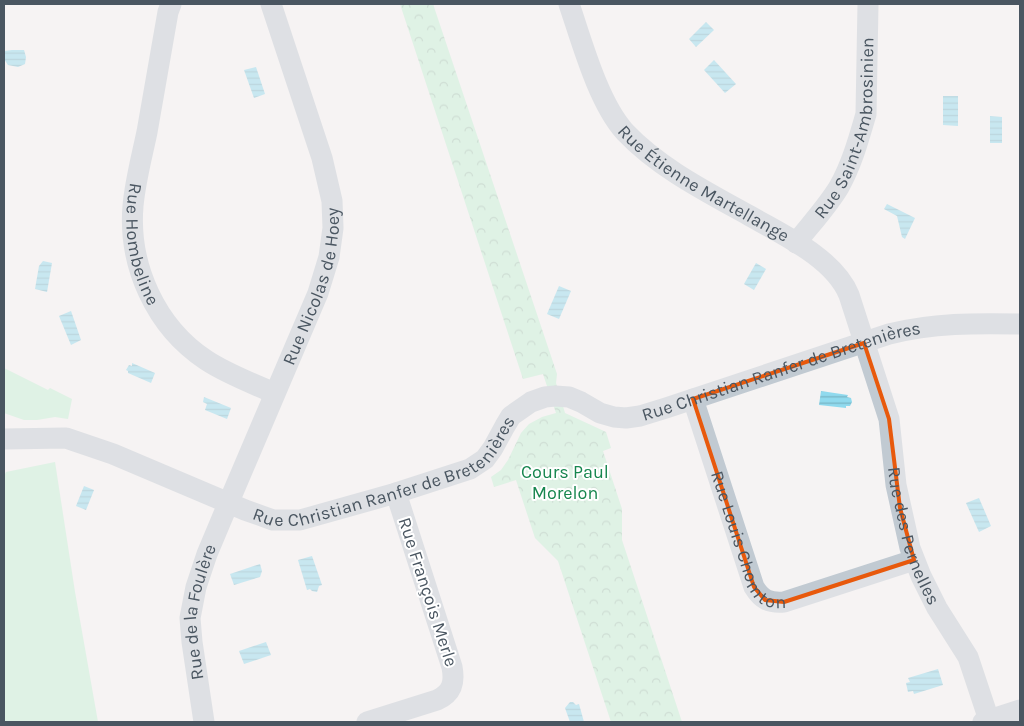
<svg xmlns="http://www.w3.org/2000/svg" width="1024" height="726" font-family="Karla,sans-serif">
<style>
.grass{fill:#c3f1d5}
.forest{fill:url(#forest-crowns)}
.water{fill:url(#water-rules)}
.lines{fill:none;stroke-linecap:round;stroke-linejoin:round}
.minor{stroke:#c1cad2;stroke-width:21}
.marked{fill:none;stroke:#e8590c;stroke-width:4;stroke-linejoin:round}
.labels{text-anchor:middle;stroke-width:4;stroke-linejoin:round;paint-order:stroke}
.street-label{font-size:18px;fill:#4a5661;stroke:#fff}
.park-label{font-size:18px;fill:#17864f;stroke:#fff}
</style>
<defs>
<pattern id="forest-crowns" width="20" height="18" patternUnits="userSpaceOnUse" patternTransform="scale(1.25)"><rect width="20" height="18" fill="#c3f1d5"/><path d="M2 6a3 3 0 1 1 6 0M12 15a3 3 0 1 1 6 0" fill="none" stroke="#a0c6b0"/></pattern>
<pattern id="water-rules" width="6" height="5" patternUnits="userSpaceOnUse" patternTransform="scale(1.25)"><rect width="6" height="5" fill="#90daee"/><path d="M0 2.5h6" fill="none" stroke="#78b4c4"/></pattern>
</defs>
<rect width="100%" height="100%" fill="#f5f3f3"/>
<!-- grass -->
<g class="grass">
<polygon points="4,368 48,390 50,388 72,399 68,419 55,417 37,420 24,420 4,413"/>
<polygon points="55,462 75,592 98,722 4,722 4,476 6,472"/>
</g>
<!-- forest -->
<polygon class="forest" points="400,4 433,4 557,374 556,383 565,413 606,432 611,448 603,451 622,509 622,540 682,722 611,722 558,561 535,538 516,480 494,487 491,477 501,470 508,460 521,433 529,424 542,417 556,413 543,374 523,379"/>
<!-- water -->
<g class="water">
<polygon points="706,22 714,30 696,47 689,39"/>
<polygon points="12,50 24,50 26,57 25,64 18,67 8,65 4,59 4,51"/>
<polygon points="714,60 736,84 725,93 704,70"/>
<polygon points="256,67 265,94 254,98 244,70"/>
<polygon points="943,96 958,96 958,126 943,125"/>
<polygon points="990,116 1002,117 1002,143 990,143"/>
<polygon points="887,204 915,218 905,239 902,237 897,216 884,209"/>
<polygon points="43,261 52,263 47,292 35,289 39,266"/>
<polygon points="756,263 766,269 754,290 744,284"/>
<polygon points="559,286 571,291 559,319 547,314"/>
<polygon points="71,311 81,340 71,345 59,316"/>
<polygon points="132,363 155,373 151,383 128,373 128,371 126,370 129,365 132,366"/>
<polygon points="821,391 848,395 847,397 851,398 852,402 850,406 846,406 846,408 819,405"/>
<polygon points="204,397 231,408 227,419 205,410 207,404 203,402"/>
<polygon points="84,486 94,490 86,510 76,506"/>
<polygon points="979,498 991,526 979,532 966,503"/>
<polygon points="312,556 322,585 319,586 317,592 312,591 310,589 307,590 298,560"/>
<polygon points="260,564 262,571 260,577 234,585 230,574"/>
<polygon points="266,642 271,655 244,664 239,651"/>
<polygon points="938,669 943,685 914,694 913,691 908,692 906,683 910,682 908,678"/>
<polygon points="570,702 573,702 576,705 579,704 584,722 570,722 565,708"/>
</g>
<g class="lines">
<!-- minor -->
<g class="minor">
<path id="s1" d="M171 4 168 12C161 52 154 92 147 132 142 156 135 182 133 206 128 266 156 327 206 360 227 374 252 383 274 393"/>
<path id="s2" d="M569 4C582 42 598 102 625 132 659 168 707 192 750 216 783 235 834 258 849 295L889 419 896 485 910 548 921 576 937 608 968 657 989 720"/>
<path id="s3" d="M796 243C810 225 827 207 839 187 852 164 859 138 866 114L868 4"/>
<path id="s4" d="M693 399 754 587C762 600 769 603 784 602L914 560"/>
<path id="s5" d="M4 439 66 438 113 454 245 510 273 520H300L396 493 470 469 485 459 493 448 505 426 511 416 531 402 545 397 555 396 569 397 581 402 600 413 614 417 626 418 640 416 666 408 889 334C933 323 975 323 1020 324"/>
<path id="s6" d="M204 722 192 642 190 618 196 587 207 554 228 504 318 293 329 257 333 228 332 201 322 158 271 4"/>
<path d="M367 722 437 700C452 693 455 683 452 667L396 493"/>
<polyline points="983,722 1020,710"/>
</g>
</g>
<!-- marked area -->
<path d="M0 0H1024V726H0ZM864 343 889 419 900 508 914 560 784 602 765 600 754 587 693 399Z" fill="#f5f3f3" fill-opacity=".55" fill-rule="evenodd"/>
<path class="marked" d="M864 343 889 419 900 508 914 560 784 602 765 600 754 587 693 399Z"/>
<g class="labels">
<!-- street labels -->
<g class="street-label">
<text dy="6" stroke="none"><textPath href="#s3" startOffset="130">Rue Saint-Ambrosinien</textPath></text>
<text dy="6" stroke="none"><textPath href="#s2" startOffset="235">Rue Étienne Martellange</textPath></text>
<text dy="6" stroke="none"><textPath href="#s1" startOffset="245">Rue Hombeline</textPath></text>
<text dy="6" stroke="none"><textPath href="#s6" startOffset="460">Rue Nicolas de Hoey</textPath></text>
<text dy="6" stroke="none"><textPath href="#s5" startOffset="845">Rue Christian Ranfer de Bretenières</textPath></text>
<text dy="6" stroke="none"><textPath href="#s5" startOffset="410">Rue Christian Ranfer de Bretenières</textPath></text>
<text dy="6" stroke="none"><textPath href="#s4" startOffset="156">Rue Louis Chomton</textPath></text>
<text dy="6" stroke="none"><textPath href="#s2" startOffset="671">Rue des Pernelles</textPath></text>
<text transform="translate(428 592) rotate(72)" y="6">Rue François Merle</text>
<text dy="6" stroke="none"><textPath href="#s6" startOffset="112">Rue de la Foulère</textPath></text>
</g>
<!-- park labels -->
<g class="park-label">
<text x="565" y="478">Cours Paul<tspan x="565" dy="21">Morelon</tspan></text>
</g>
</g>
<!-- border -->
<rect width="1024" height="726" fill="none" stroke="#4a5661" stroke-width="10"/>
</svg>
